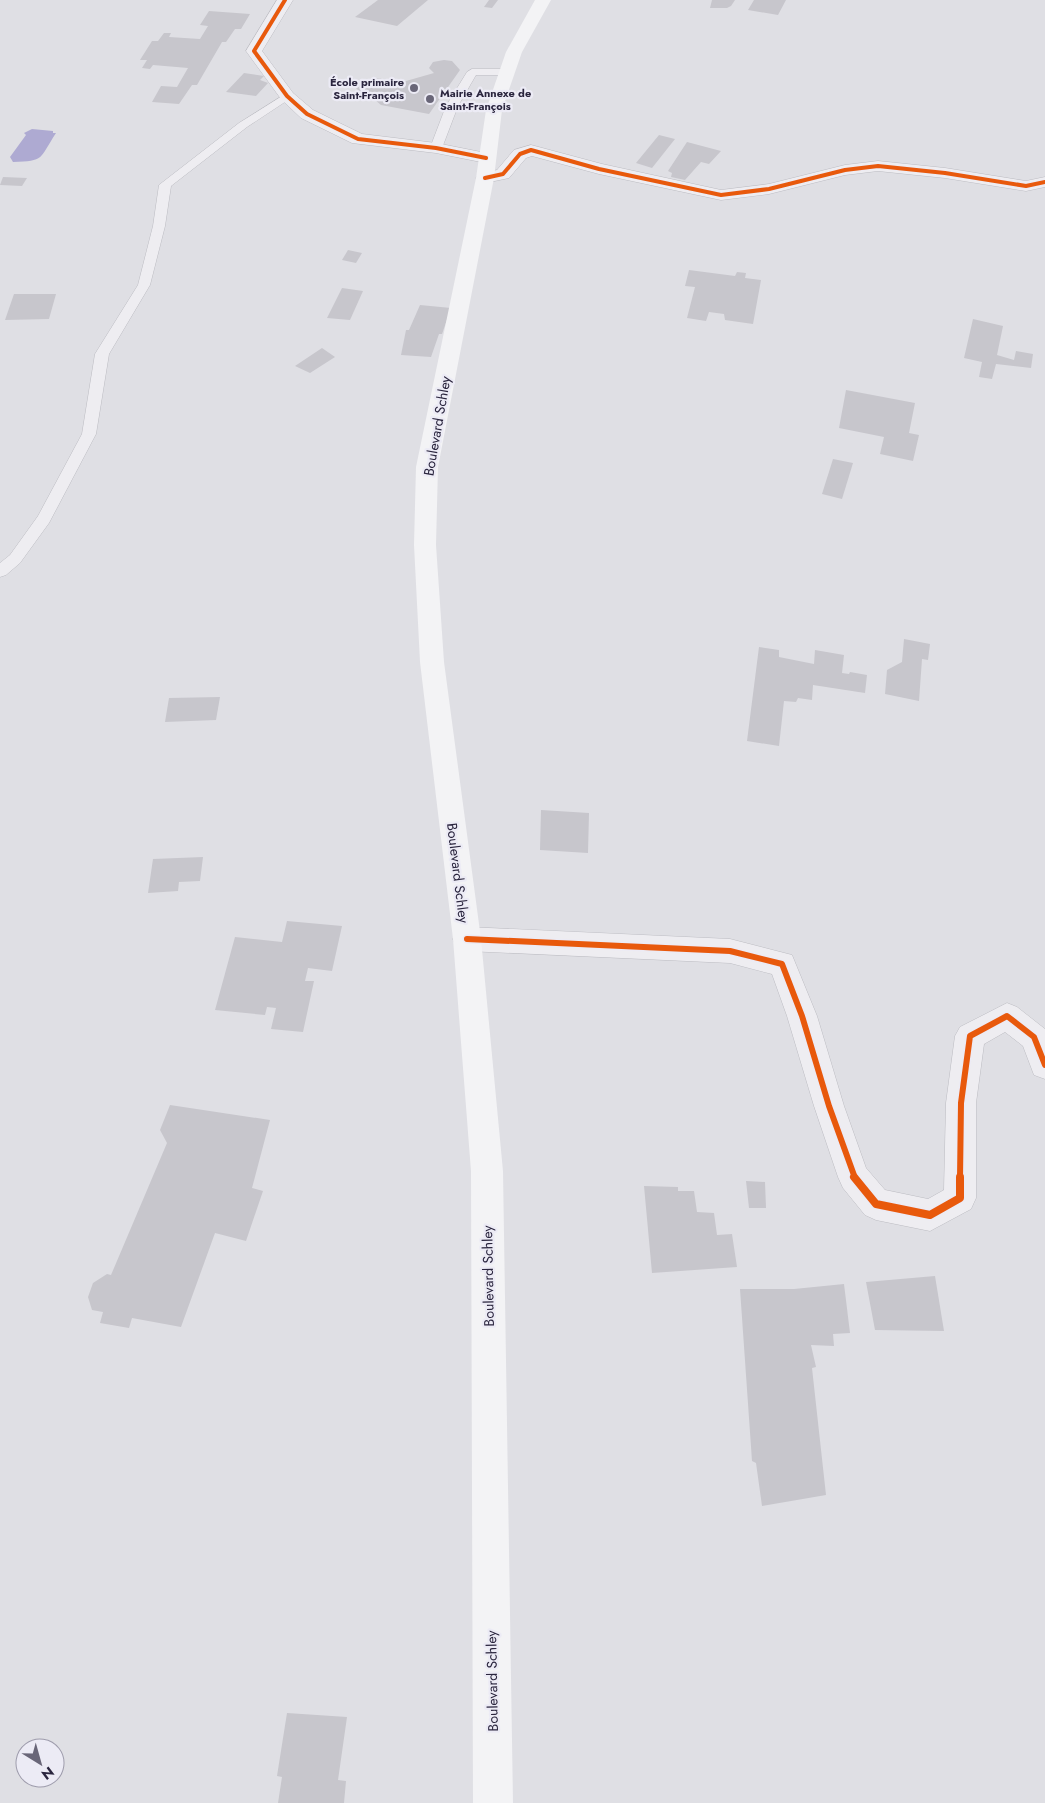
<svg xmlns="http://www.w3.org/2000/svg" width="1045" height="1803" font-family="Jost,sans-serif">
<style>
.water{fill:#aeaad2}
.building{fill:#c7c6cc}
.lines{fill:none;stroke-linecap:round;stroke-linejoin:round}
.service-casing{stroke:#bcbcc2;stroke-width:1}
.minor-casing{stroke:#bcbcc2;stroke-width:1}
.service{fill:#eeedf1;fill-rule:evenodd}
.minor{fill:#eeedf1;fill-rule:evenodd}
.secondary{fill:#f3f3f5;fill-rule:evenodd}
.cycleway-far2-casing{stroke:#ecebf5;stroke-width:5.5}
.cycleway-far1-casing{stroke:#ecebf5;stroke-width:9}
.cycleway-casing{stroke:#ecebf5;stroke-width:11}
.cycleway-far2{stroke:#e8590c;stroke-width:4}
.cycleway-far1{stroke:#e8590c;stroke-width:6}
.cycleway{stroke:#e8590c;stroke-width:8}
.poi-dot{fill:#696678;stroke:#ecebf5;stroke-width:2}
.labels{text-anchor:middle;stroke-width:4.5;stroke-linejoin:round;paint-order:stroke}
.far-poi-label{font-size:11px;font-weight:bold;fill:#2a253e;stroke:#ecebf5;text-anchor:end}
.street-label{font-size:14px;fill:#2a253e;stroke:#ecebf5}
</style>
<rect width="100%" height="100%" fill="#dfdfe4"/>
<!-- water -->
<path class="water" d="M32 129 53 131V133H56C39 159 45 161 13 162L10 157 26 135 24 133Z"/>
<!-- building -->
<g class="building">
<polygon points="378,0 428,0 397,26 355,17"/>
<polygon points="489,0 498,0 492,8 484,7"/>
<polygon points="712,0 735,0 731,6 727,8 710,8"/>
<polygon points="754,0 786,0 778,15 748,10"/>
<polygon points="209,11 250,14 241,29 235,29 226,42 222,42 197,85 192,85 179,104 152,102 161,86 177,87 188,68 153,65 150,69 142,68 147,60 140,60 152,41 158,41 164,33 171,33 169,37 200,39 208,26 200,25"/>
<polygon points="444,60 452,61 460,70 429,114 381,105 374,99 365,97 355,87 359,83 376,78 388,80 392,85 434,73 429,68 433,62"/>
<polygon points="244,73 264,76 260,80 268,83 256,96 226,92"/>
<polygon points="659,135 675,139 652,168 636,163"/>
<polygon points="687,142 721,151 709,164 701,162 685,180 671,177 672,173 668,171"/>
<polygon points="3,177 27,178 22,186 0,185"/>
<polygon points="348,250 362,253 356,263 342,260"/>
<polygon points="689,270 735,276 737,272 746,273 745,278 761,280 753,324 725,320 724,314 709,312 706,321 687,318 695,287 685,286"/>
<polygon points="342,288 363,291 350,320 327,318"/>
<polygon points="14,294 56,294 49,319 5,320"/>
<polygon points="420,305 451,308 442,334 439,334 431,357 401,355 406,330 409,330"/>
<polygon points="973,319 1003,326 997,355 1014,360 1016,351 1033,354 1031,368 996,364 992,379 979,377 982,362 964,358"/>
<polygon points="322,348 335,357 310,373 295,366"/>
<polygon points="846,390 915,403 909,433 919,435 913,461 880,454 884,437 839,428"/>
<polygon points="833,459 853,463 842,499 822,494"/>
<polygon points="904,639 930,644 928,660 922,659 919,701 885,694 887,670 902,662"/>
<polygon points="759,647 779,650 779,657 814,664 815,650 844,655 842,673 849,674 850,672 867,675 865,693 813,685 812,700 798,698 796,702 784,701 779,746 747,741"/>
<polygon points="220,697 216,720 165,722 169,698"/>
<polygon points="541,810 589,813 588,853 540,850"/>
<polygon points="203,857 200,881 179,882 178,891 148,893 153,859"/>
<polygon points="287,921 342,926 332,971 308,968 305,981 314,981 303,1032 271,1029 276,1008 267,1007 265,1015 215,1010 235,937 282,942"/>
<polygon points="170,1105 270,1120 252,1188 263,1191 246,1241 215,1233 181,1327 132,1318 129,1328 100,1323 103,1312 92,1310 88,1297 93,1283 107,1274 111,1275 167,1143 160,1130"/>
<polygon points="746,1181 765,1182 766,1208 749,1208"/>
<polygon points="644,1186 678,1187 678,1191 694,1191 697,1212 714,1213 717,1235 732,1234 737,1267 652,1273"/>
<polygon points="935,1276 944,1331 875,1330 866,1282"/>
<polygon points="844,1284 850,1333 833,1334 834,1346 811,1345 816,1367 812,1368 826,1495 762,1506 756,1463 752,1461 740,1289 794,1289"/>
<polygon points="287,1713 347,1717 338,1780 346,1781 344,1803 278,1803 282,1777 277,1776"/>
</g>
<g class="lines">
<!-- service casing -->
<g class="service-casing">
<g id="service">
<polygon points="472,69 507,69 512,72 507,75 476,75 458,106 442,148 436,152 432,150 430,148 446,106 467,72"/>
<polygon points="287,93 293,96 291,98 247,127 171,186 165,226 150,285 109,354 96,434 49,523 20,563 6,575 0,577 0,563 10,555 38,516 82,434 95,354 138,285 153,226 159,185 239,123"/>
</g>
</g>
<!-- minor casing -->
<g class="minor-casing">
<g id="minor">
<polygon points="277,0 293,0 262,51 293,93 313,110 362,134 436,143 486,153 492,154 495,158 492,162 486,163 436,153 352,143 301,118 281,99 246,51"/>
<polygon points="531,145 602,164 721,190 769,184 845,165 878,161 945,168 1026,181 1045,177 1045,187 1026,191 945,178 878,171 845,175 769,194 721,200 599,174 532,156 526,158 509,178 485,183 479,182 476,178 479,174 497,170 514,150"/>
<polygon points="467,927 730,939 792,955 817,1016 844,1106 866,1168 885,1190 928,1199 944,1190 946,1103 955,1036 960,1027 1007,1003 1017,1007 1045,1029 1045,1079 1034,1075 1023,1046 1005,1032 984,1044 976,1103 976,1198 971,1209 930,1231 876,1220 865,1215 843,1188 838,1177 814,1106 787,1016 772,974 730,963 467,951 457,948 453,939 457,930"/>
</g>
</g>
<!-- service -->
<use href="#service" class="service"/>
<!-- minor -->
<use href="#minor" class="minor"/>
<!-- secondary -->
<polygon class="secondary" points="535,0 551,0 522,52 502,110 494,178 438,467 436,545 444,662 481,939 503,1171 513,1803 473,1803 471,1171 453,939 420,662 414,545 416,467 476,178 486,110 506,52"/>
<!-- cycleway-far2 casing -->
<g class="cycleway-far2-casing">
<g id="cycleway-far2">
<polyline points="285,0 254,51 287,96 307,114 358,139 436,148 486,158"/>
<polyline points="485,178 503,174 520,154 531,150 599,169 721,195 769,189 845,170 878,166 945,173 1026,186 1045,182"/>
</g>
</g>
<!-- cycleway-far1 casing -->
<g class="cycleway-far1-casing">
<g id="cycleway-far1">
<polyline points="467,939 730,951 782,964 802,1016 829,1106 855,1178"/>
<polyline points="960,1178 961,1103 970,1036 1007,1016 1034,1037 1045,1065"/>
</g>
</g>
<!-- cycleway casing -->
<g class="cycleway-casing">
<polyline id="cycleway" points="854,1177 876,1204 930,1215 960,1198 960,1177"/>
</g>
<!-- cycleway-far2 -->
<use href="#cycleway-far2" class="cycleway-far2"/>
<!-- cycleway-far1 -->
<use href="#cycleway-far1" class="cycleway-far1"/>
<!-- cycleway -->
<use href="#cycleway" class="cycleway"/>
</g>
<!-- markers -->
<g class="poi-dot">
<circle cx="414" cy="88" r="5"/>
<circle cx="430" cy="99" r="5"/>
</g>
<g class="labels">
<!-- far-poi labels -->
<g class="far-poi-label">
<text x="404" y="86">École primaire<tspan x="404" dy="13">Saint-François</tspan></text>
<text x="440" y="97" text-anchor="start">Mairie Annexe de<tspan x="440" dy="13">Saint-François</tspan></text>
</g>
<!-- street labels -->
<g class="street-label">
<text transform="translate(437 426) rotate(-80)" y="5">Boulevard Schley</text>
<text transform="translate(458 873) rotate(83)" y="5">Boulevard Schley</text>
<text transform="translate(488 1276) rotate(-91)" y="5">Boulevard Schley</text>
<text transform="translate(492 1681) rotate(-91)" y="5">Boulevard Schley</text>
</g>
</g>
<!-- north arrow -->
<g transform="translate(40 1763) rotate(143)"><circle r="24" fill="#ecebf5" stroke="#9e9cac"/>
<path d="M0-4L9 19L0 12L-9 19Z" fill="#696678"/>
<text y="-8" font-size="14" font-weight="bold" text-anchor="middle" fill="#2a253e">N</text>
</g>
</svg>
